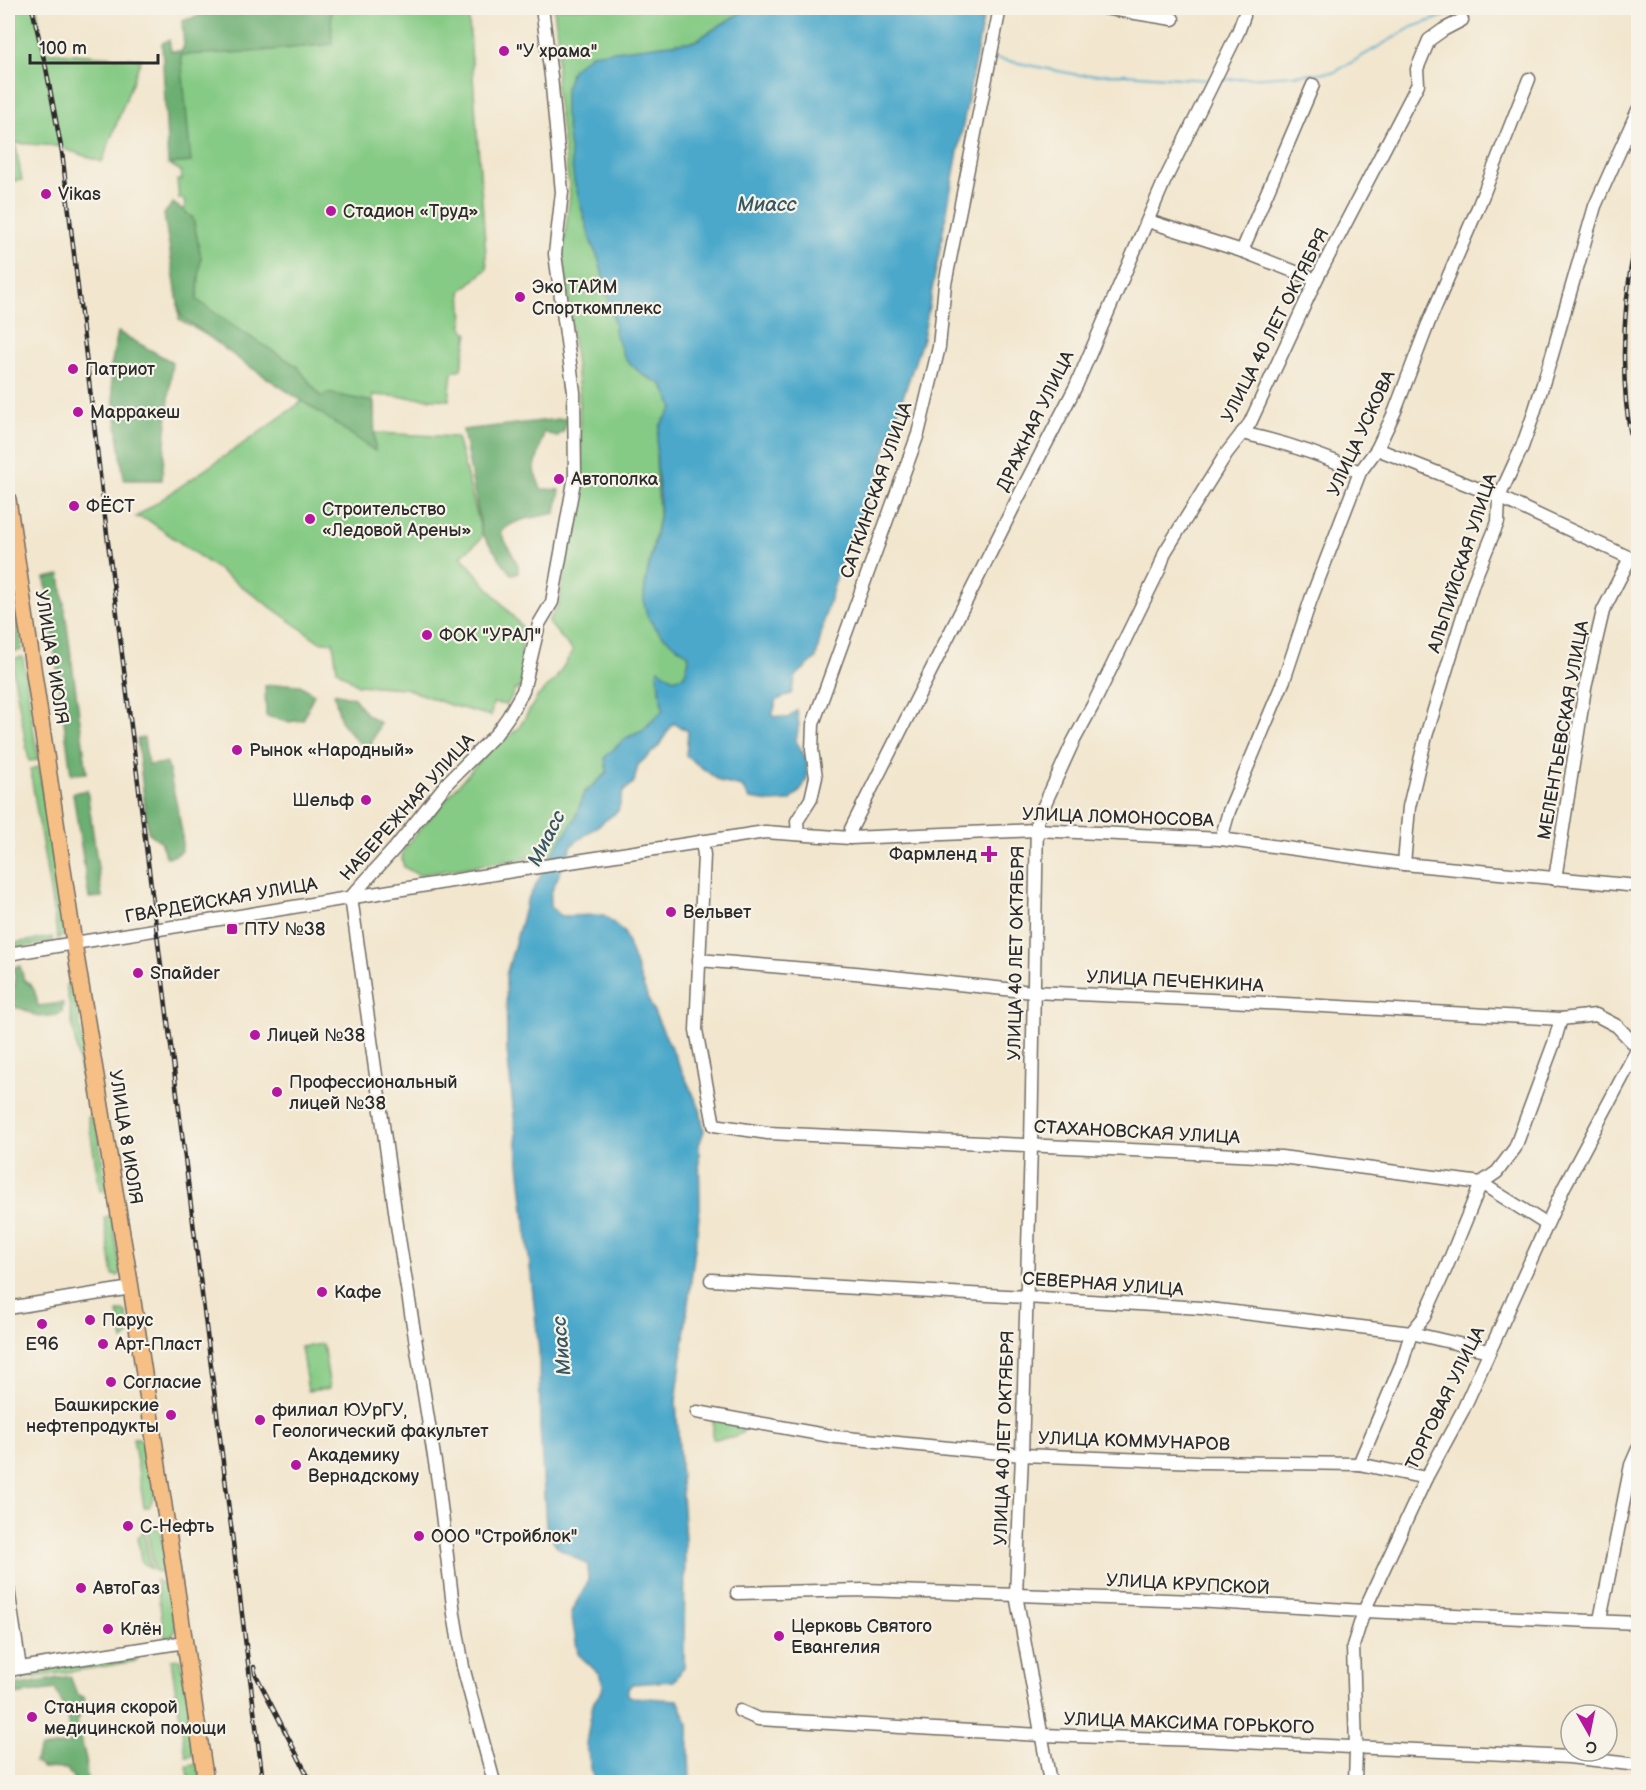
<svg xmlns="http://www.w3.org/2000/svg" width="1646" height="1790" font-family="'Balsamiq Sans',sans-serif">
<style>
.green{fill:#86cb85;stroke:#587b58;stroke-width:1.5}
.forest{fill:#6caf72;stroke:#4c6d4e;stroke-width:1.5}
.water{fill:#4ca8ca;stroke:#3c6a7a;stroke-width:1.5}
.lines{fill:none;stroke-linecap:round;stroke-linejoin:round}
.stream{stroke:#4ca8ca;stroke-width:2}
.minor-casing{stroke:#716c64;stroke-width:15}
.major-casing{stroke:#716c64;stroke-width:18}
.minor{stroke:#fff;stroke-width:12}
.major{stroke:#f5bf86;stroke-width:15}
.rail-casing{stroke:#2b2b2b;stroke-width:4.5}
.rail{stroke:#f7f3e8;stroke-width:2;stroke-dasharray:7;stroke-linecap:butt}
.poi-dot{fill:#b5179e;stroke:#f7f3e8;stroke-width:2}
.labels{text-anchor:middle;stroke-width:4.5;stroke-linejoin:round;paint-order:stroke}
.poi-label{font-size:18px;fill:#2b2b2b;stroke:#f7f3e8;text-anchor:start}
.street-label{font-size:18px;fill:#2b2b2b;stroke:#f7f3e8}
.water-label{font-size:20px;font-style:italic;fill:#375763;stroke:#f7f3e8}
</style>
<rect width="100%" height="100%" fill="#f7f3e8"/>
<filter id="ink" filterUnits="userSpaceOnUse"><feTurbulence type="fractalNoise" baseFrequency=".0167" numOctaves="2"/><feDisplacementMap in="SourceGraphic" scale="12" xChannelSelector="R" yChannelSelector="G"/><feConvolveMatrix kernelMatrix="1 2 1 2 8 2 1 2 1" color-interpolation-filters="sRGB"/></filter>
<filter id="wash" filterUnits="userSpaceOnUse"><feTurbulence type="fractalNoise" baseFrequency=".008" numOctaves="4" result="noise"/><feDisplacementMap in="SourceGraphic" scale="24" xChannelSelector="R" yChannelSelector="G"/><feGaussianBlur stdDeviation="1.35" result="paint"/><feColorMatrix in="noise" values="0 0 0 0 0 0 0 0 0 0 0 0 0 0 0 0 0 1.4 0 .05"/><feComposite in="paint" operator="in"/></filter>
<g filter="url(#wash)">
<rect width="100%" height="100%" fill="#f2e6ce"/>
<!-- green -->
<g class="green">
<polygon points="8,8 37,8 43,52 141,59 102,162 56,146 15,143 22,180 8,181"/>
<polygon points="340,8 468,8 487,269 461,291 463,322 461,326 468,334 461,369 452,372 449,400 373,395 372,412 308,395 179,319 173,213 185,208 184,199 179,199 177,180 182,180 181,171 171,165 165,66 183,52 227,27 340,9"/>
<polygon points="554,8 748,8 695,41 650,47 591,242 599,260 615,326 614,330 643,375 663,385 673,408 660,426 656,459 659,516 645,587 669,640 688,654 689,660 684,676 673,679 659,670 657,674 663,710 642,731 626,738 607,773 584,793 575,819 553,854 418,875 404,867 402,860 403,851 415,835 481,759 500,742 519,728 538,696 555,680 573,651 548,622 559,604 581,477 579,393 563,253 570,193 556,89 558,43"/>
<polygon points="307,398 376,433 457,437 482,534 480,540 461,556 522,627 522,681 520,689 515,690 507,705 493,703 491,716 450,705 405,688 358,685 337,670 333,642 320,642 148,520 136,517 257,434"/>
<polygon points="13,596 22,650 10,652 8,636 8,597"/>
<polygon points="23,657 38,760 29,761 11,659"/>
<polygon points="39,767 65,934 58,939 30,769"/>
<polygon points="52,937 53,942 8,949 8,944"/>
<polygon points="69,982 73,984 88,1075 81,1076 66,985"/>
<polygon points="95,1116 107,1190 100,1191 88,1117"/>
<polygon points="108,1216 112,1217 121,1273 118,1276 113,1275 104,1218"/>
<polygon points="121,1311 126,1312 130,1334 123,1340 118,1312"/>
<polygon points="323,1344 330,1388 308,1391 301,1347"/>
<polygon points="713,1417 744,1423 743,1432 733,1438 713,1439"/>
<polygon points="133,1438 137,1438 146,1441 155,1495 149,1507 144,1507"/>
<polygon points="153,1527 160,1530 167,1571 164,1575 154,1570 147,1528"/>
<polygon points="144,1530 151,1569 141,1561 138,1538"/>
<polygon points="156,1580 170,1590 176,1630 170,1638 165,1638"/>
<polygon points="135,1655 138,1658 136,1661 23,1679 22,1673"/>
<polygon points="181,1659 197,1755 186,1757 171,1660"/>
<polygon points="198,1764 201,1782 190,1782 187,1766"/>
</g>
<!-- forest -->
<g class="forest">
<polygon points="235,8 331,8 332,44 251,52 181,55 191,162 168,164 162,43 169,40 171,51 182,51 184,45 182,21 211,12"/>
<polygon points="173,203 193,218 201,257 197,300 236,328 297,366 321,397 327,393 374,402 375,451 316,410 244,363 180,315 164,214"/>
<polygon points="118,332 172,362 162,480 124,480 110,371"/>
<path d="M569 418 563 432 556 437 544 432 534 471 541 489 560 490 556 513C539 517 512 518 501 533L518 565V573L511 574 482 534 463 430Z"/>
<polygon points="60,575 87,773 71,774 45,578"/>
<polygon points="285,684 300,685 314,694 303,720 288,722 266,716 265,686"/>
<polygon points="334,693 354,698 366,714 380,723 369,749 356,740 341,722"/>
<path d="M144 738 148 765 167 763C171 782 185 832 182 848 180 855 172 857 166 857L160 841 148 832 137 739Z"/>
<polygon points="87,790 102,897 89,898 73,793"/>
<path d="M20 966 24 980C35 986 36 994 38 1006L63 1003 62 1012 58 1015 38 1017 23 1009 8 1006V987L15 986 14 967Z"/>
<path d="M70 1676 77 1694 85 1698 77 1723 86 1759 87 1782H72L74 1780 67 1769 43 1768 34 1762 41 1748 69 1744C70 1722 66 1709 55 1689L8 1696V1687Z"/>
<polygon points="147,1777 169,1782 126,1782 129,1780"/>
</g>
<!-- water -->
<path class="water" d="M748 8H985L923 338 885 450 879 475 868 501 846 545 825 616 816 658 796 676 791 694 777 700 772 716 788 718 797 710 799 724 796 741 807 760V778L801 790 790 801 770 802 750 799 742 787 721 782 686 756 688 731 673 723 658 747 638 765 634 782 623 792 618 811 572 845 551 893 550 907 562 916 604 915 624 932 648 999 700 1109 704 1131 699 1145 700 1208 676 1402 685 1541 684 1667 674 1681 632 1684 628 1689V1695L632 1697 678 1700 688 1723 690 1782H594L586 1744 593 1703 602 1691 603 1684 599 1674 578 1654 571 1612 588 1582V1565L557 1547 546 1527 540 1427 539 1351 507 1050 506 975 527 901 558 844 575 819 584 793 607 773 605 757 626 738 642 731 663 710 657 673 659 669 673 679 684 676 689 660 688 654C671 642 650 630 645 608 640 589 656 541 659 518 663 488 651 457 660 427 662 421 669 414 673 408L663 385 643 375 625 359 614 330 615 326 599 260 591 242 574 181 565 113V90L572 70 591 54 695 41Z"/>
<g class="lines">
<!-- stream -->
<g class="stream">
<polyline points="994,58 1078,75 1124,74 1208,80"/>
<polyline points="1220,80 1335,72 1412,27 1468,8"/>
</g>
</g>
</g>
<g filter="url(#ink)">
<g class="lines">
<!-- minor casing -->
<g class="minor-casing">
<g id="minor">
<polyline points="1104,8 1173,19"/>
<polyline points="1148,221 1242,251 1316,280"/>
<polyline points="1242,251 1313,85"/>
<path d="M1242 433C1283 442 1322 455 1360 472"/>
<polyline points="1377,449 1499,497 1630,558 1603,611 1585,688 1555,879"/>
<polyline points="8,585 21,583"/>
<polyline points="798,834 797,821 811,799 816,777 812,750 813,724 918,434 939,347 945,284 1000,8"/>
<polyline points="850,838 851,829 1018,498 1076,386 1164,182 1238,32 1244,16"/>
<polyline points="1221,839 1229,811 1284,680 1311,599 1360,472 1377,449 1395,411 1428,324 1479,205 1529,79"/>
<polyline points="702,841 704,855 696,1030 714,1125 768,1133 1281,1157 1481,1183 1546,1224"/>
<polyline points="1404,864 1409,807 1426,736 1473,583 1498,522 1499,497 1522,447 1532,419 1552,355 1595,206 1638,110"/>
<polyline points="8,954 512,871 765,832 850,838 1036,830 1221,839 1404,864 1638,886"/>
<polyline points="699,960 855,973 1033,992 1211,1000 1561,1019 1596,1015 1617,1026 1638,1048"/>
<polyline points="711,1280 1026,1297 1201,1308 1411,1333 1489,1351"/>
<polyline points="8,1308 131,1288"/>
<polyline points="697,1412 836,1437 1022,1455 1198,1462 1359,1464 1426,1478"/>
<polyline points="1359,1464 1402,1363 1411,1333 1424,1317 1447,1266 1481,1183 1497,1172 1515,1148 1554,1043 1561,1019"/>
<polyline points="8,1589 20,1668"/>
<polyline points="737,1593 864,1590 1196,1601 1364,1611 1638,1623"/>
<polyline points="1600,1620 1631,1465 1638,1449"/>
<polyline points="8,1670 185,1642"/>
<polyline points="740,1711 758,1719 1041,1735 1199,1740 1569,1757 1638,1765"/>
<polyline points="494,1782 463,1667 454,1614 438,1481 398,1232 351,897 395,848 448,782 496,734 508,717 523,691 539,624 552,602 575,476 574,392 555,254 562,192 551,76 542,8"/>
<polyline points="1050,1782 1016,1595 1022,1455 1031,1145 1037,821 1073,742 1093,705 1159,570 1165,552 1226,454 1250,423 1316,280 1418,84 1417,69 1429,40 1443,30 1462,20"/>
<polyline points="1355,1782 1356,1748 1353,1646 1364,1611 1426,1478 1463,1410 1564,1187 1638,1048"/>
</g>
</g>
<!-- major casing -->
<g class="major-casing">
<polyline id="major" points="8,499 74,943 131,1288 206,1782"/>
</g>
<!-- minor -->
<use href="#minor" class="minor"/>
<!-- major -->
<use href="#major" class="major"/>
<!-- rail casing -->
<g class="rail-casing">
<g id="rail">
<polyline points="32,8 46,68 62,152 107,534 263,1782"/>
<path d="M1638 229C1626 284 1621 344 1626 401 1628 425 1634 450 1638 474"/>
<polyline points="254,1667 255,1673 311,1782"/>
</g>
</g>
<!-- rail -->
<use href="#rail" class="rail"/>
</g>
</g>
<!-- markers -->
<g class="poi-dot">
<circle cx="504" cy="51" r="6"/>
<circle cx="46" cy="194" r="6"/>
<circle cx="331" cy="211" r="6"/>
<circle cx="520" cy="297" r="6"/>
<circle cx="73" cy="369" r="6"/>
<circle cx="78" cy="412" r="6"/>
<circle cx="559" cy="479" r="6"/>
<circle cx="74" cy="506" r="6"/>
<circle cx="310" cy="519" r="6"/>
<circle cx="427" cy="635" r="6"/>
<circle cx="237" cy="750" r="6"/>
<circle cx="366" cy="800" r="6"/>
<path d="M986 845h6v6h6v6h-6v6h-6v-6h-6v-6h6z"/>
<circle cx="671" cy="912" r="6"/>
<rect x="226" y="923" width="12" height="12" rx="3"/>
<circle cx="138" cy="973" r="6"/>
<circle cx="255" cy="1035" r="6"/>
<circle cx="277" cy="1092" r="6"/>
<circle cx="322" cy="1292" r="6"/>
<circle cx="90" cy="1320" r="6"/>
<circle cx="42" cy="1324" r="6"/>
<circle cx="103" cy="1344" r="6"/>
<circle cx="111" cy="1382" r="6"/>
<circle cx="171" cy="1415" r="6"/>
<circle cx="260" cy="1420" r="6"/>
<circle cx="296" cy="1465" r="6"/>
<circle cx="128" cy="1526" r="6"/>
<circle cx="419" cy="1536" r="6"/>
<circle cx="81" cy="1588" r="6"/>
<circle cx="108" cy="1629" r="6"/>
<circle cx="779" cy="1636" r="6"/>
<circle cx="32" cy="1717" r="6"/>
</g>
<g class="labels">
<!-- poi labels -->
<g class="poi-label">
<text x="516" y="57">"У храма"</text>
<text x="58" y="200">Vikas</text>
<text x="343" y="217">Стадион «Труд»</text>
<text x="532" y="293">Эко ТАЙМ<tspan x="532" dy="21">Спорткомплекс</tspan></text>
<text x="85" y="375">Патриот</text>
<text x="90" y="418">Марракеш</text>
<text x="571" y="485">Автополка</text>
<text x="86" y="512">ФЁСТ</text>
<text x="322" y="515">Строительство<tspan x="322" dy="21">«Ледовой Арены»</tspan></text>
<text x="439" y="641">ФОК "УРАЛ"</text>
<text x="249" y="756">Рынок «Народный»</text>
<text x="354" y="806" text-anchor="end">Шельф</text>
<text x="977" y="860" text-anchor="end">Фармленд</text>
<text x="683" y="918">Вельвет</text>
<text x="244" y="935">ПТУ №38</text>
<text x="150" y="979">Sпайder</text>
<text x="267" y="1041">Лицей №38</text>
<text x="289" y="1088">Профессиональный<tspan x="289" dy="21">лицей №38</tspan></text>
<text x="334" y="1298">Кафе</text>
<text x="102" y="1326">Парус</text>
<text x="42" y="1350" text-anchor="middle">E96</text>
<text x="115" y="1350">Арт-Пласт</text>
<text x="123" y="1388">Согласие</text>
<text x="159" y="1411" text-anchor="end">Башкирские<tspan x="159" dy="21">нефтепродукты</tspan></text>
<text x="272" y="1416">филиал ЮУрГУ,<tspan x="272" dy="21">Геологический факультет</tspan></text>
<text x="308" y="1461">Академику<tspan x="308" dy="21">Вернадскому</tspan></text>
<text x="140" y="1532">С-Нефть</text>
<text x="431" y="1542">ООО "Стройблок"</text>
<text x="93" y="1594">АвтоГаз</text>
<text x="791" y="1632">Церковь Святого<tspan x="791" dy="21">Евангелия</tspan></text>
<text x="120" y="1635">Клён</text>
<text x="44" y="1713">Станция скорой<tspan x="44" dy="21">медицинской помощи</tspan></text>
</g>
<!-- street labels -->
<g class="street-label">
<text transform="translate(1275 325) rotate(-63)" y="6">УЛИЦА 40 ЛЕТ ОКТЯБРЯ</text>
<text transform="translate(1035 421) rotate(-64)" y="6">ДРАЖНАЯ УЛИЦА</text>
<text transform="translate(1361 433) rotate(-65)" y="6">УЛИЦА УСКОВА</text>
<text transform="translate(876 490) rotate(-71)" y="6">САТКИНСКАЯ УЛИЦА</text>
<text transform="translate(1462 563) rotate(-72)" y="6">АЛЬПИЙСКАЯ УЛИЦА</text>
<text transform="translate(52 657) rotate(81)" y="6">УЛИЦА 8 ИЮЛЯ</text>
<text transform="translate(1563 730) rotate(-80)" y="6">МЕЛЕНТЬЕВСКАЯ УЛИЦА</text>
<text transform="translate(407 807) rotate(-48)" y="6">НАБЕРЕЖНАЯ УЛИЦА</text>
<text transform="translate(1118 817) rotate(2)" y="6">УЛИЦА ЛОМОНОСОВА</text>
<text transform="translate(221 900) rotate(-10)" y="6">ГВАРДЕЙСКАЯ УЛИЦА</text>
<text transform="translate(1016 953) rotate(-89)" y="6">УЛИЦА 40 ЛЕТ ОКТЯБРЯ</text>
<text transform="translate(1175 981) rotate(3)" y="6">УЛИЦА ПЕЧЕНКИНА</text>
<text transform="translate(1137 1132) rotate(3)" y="6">СТАХАНОВСКАЯ УЛИЦА</text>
<text transform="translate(126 1137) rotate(81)" y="6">УЛИЦА 8 ИЮЛЯ</text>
<text transform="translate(1103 1284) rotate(4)" y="6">СЕВЕРНАЯ УЛИЦА</text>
<text transform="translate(1445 1398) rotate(-64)" y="6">ТОРГОВАЯ УЛИЦА</text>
<text transform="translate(1004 1438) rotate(-88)" y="6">УЛИЦА 40 ЛЕТ ОКТЯБРЯ</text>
<text transform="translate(1134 1441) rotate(2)" y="6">УЛИЦА КОММУНАРОВ</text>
<text transform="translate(1188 1584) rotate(3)" y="6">УЛИЦА КРУПСКОЙ</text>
<text transform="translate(1189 1723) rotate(2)" y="6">УЛИЦА МАКСИМА ГОРЬКОГО</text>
</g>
<!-- water labels -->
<g class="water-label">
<text x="767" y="211">Миасс</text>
<text transform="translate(546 838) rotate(-63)" y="7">Миасс</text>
<text transform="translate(561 1346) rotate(-95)" y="7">Миасс</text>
</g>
</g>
<!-- margin -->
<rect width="1646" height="1790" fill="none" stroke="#f7f3e8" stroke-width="30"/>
<!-- north arrow -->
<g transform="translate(1589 1733) rotate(171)"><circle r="28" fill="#f7f3e8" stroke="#a5a39c" stroke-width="1.5"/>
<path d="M0-4.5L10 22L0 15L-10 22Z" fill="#b5179e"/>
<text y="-9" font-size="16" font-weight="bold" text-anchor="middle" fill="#2b2b2b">С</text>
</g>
<!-- scale -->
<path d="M30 54v9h128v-9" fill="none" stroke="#2b2b2b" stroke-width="3"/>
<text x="39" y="54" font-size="18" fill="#2b2b2b" stroke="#f7f3e8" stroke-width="4.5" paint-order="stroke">100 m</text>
</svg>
